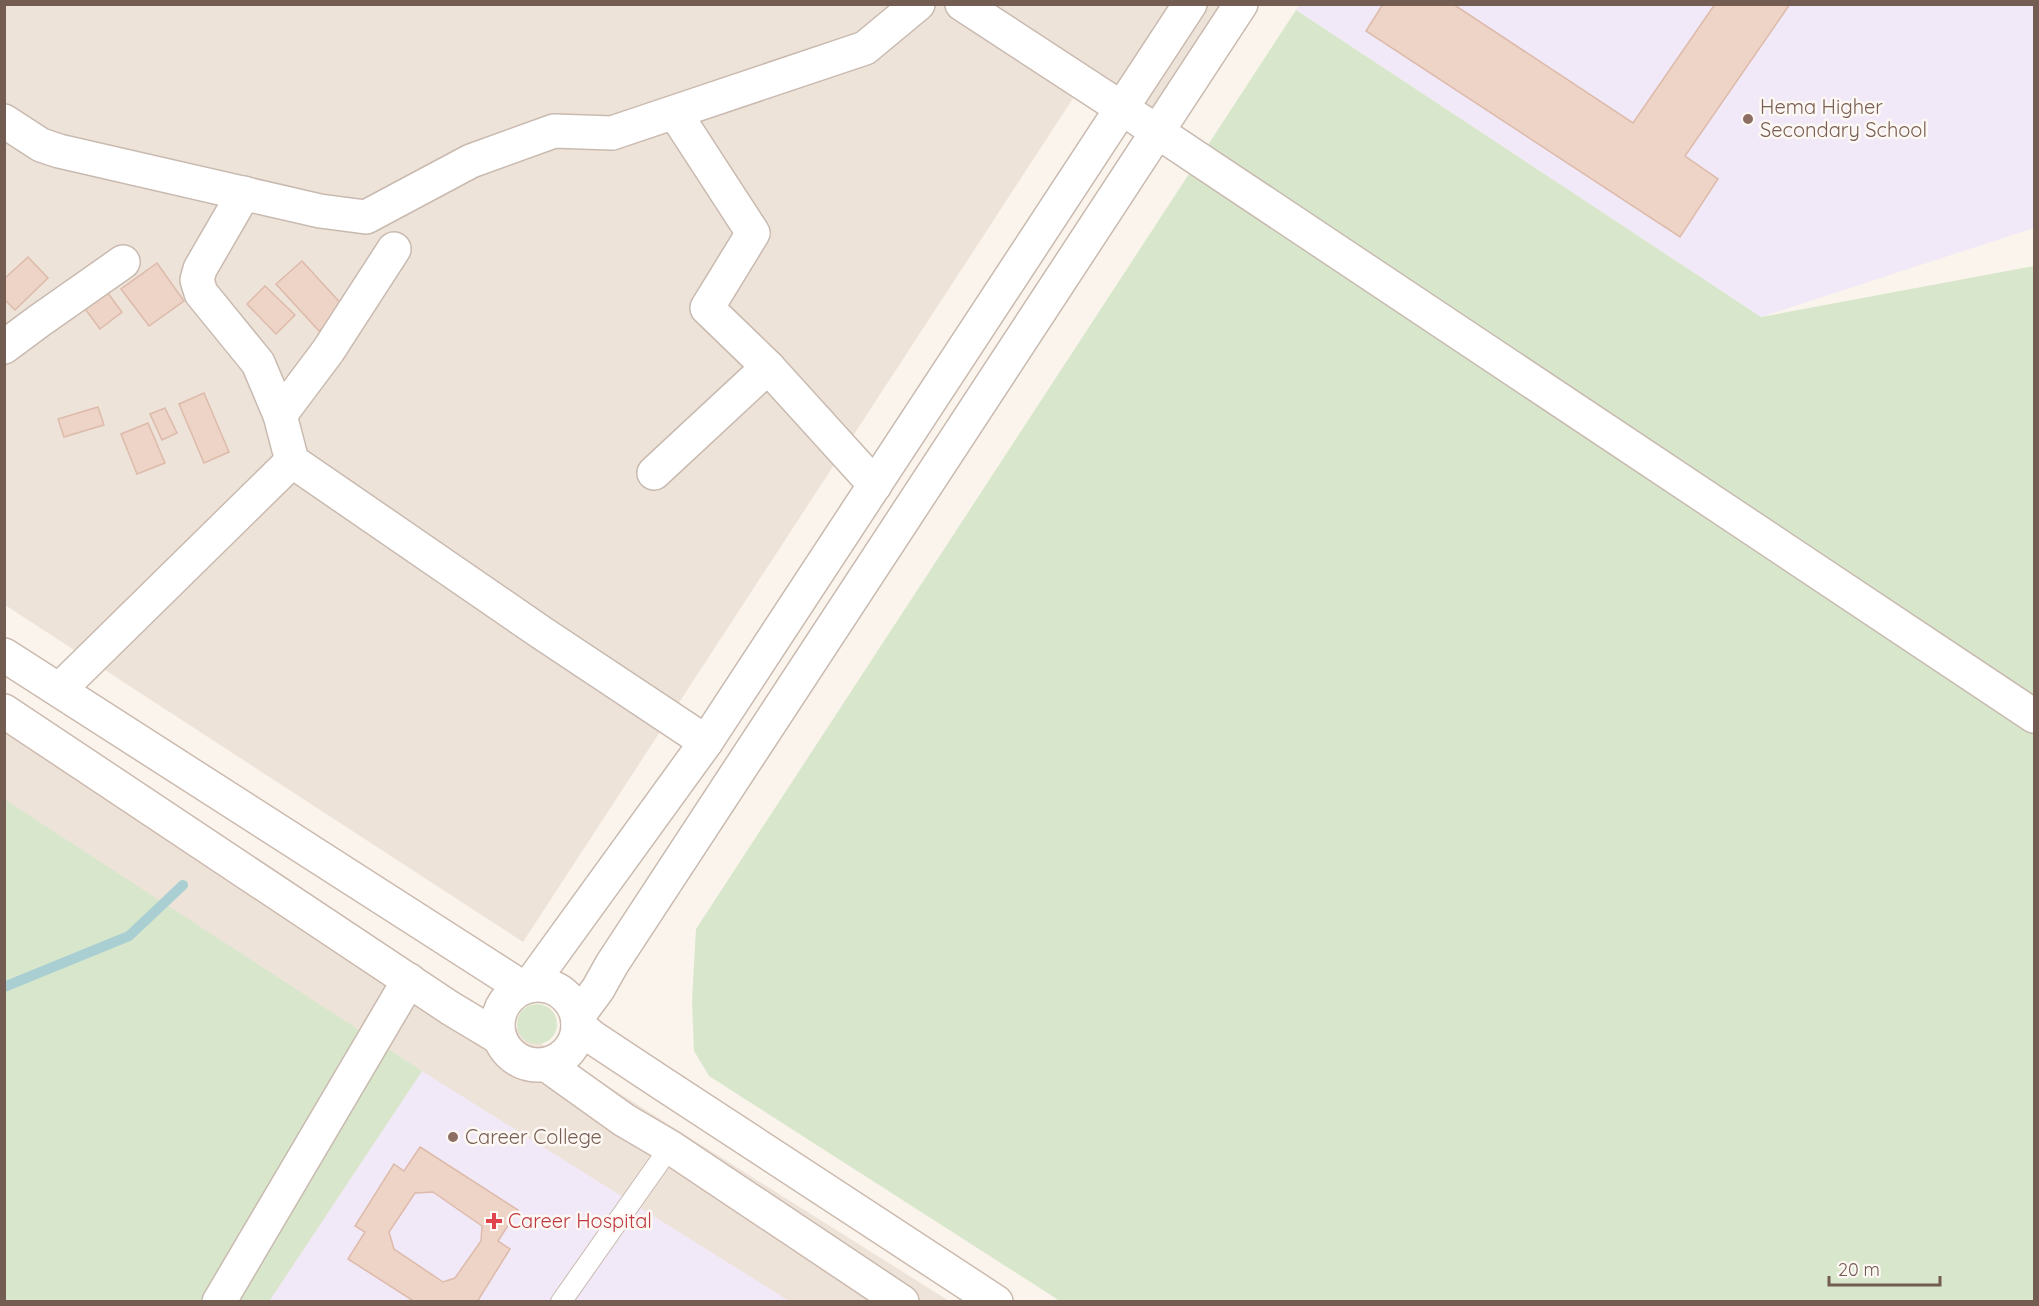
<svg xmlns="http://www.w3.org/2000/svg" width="2039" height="1306" font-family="Quicksand,sans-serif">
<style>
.residential{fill:#eee3d9}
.education{fill:#f1e9f7}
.green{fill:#d8e7cc}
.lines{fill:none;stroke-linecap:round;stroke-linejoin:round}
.stream{stroke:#aacfd3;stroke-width:10}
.building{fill:#edd4c7;stroke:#ddbaaa;stroke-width:1.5;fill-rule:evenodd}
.service-casing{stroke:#c9bab0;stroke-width:22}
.minor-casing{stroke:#c9bab0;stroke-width:36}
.tertiary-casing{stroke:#c9bab0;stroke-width:36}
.secondary-casing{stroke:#ccbaaf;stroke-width:36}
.service{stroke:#fff;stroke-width:20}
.minor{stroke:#fff;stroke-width:33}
.tertiary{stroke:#fff;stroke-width:33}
.secondary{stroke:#fff;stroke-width:33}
.education-dot{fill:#8d6e63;stroke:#fdf8f3;stroke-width:2}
.health-dot{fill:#e0444e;stroke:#fdf8f3;stroke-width:2}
.labels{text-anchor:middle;stroke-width:5;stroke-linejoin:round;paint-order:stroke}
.education-label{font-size:20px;fill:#785e54;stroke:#fdf8f3;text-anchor:start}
.health-label{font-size:20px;fill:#be3a42;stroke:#fdf8f3;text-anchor:start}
</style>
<rect width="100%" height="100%" fill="#fbf4ec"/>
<!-- residential -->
<g class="residential">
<polygon points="4,5 1241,5 1158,127 1085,80 523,942 5,605"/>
<polygon points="5,706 949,1301 5,1301"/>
</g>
<!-- education -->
<g class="education">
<polygon points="1300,4 2034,5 2034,228 1761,317 1296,10"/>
<polygon points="422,1071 789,1301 269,1302"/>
</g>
<!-- green -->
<g class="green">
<polygon points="1296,10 1761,317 2034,266 2034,1301 1060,1301 709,1076 694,1051 692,1001 696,929"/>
<polygon points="4,799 422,1071 269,1301 5,1301"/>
<circle cx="537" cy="1024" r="20"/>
</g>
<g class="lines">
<!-- stream -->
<polyline class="stream" points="4,987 129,936 183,885"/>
</g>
<!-- building -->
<g class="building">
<polygon points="1383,4 1453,4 1633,123 1715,4 1790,4 1685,156 1718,179 1680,237 1366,31"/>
<polygon points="28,257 48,278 15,310 4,299 4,279"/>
<polygon points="302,261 345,308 319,331 276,284"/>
<polygon points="157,263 184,301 149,326 121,289"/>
<polygon points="265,286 295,315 276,334 247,304"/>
<polygon points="107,292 122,312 100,329 85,309"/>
<polygon points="204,393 229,452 204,463 179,404"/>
<polygon points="98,407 104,425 64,437 58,419"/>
<polygon points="165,408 177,433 162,440 150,414"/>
<polygon points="148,423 165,463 137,474 121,434"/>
<path d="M420 1147 518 1210 498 1241 510 1249 477 1302H415L348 1259 365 1232 355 1226 394 1164 404 1171ZM433 1192 482 1226 481 1241 455 1278 443 1282 394 1249 389 1232 415 1193Z"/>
</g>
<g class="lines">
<!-- service casing -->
<g class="service-casing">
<polyline id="service" points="561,1302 670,1147"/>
</g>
<!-- minor casing -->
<g class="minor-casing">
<g id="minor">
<polyline points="962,4 1158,132 2034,716"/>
<polyline points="675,113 753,233 707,308 768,367 875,485"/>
<polyline points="4,121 41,145 59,151 320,211 366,217 471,161 554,131 612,133 865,48 918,4"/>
<polyline points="244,193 200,269 197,280 201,293 258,363 280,415 292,461"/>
<polyline points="4,347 39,321 123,262"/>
<polyline points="280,415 328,351 394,249"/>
<polyline points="654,473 768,367"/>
<polyline points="59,690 292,461 542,633 706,742"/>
<polyline points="219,1302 409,980"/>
</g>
</g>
<!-- tertiary casing -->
<g class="tertiary-casing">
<g id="tertiary">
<polyline points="530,985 706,742 1190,4"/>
<polyline points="578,1016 598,989 612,964 1241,4"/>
</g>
</g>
<!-- secondary casing -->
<g class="secondary-casing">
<g id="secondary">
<polyline points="4,655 523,988"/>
<polyline points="4,711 450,1008 500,1038"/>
<circle cx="538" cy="1025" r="40"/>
<polyline points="578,1025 592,1037 660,1082 996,1302"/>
<polyline points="547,1065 624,1120 670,1147 902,1302"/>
</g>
</g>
<!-- service -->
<use href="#service" class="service"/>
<!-- minor -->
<use href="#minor" class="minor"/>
<!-- tertiary -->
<use href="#tertiary" class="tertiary"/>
<!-- secondary -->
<use href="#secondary" class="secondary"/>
</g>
<!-- markers -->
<g class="education-dot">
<circle cx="1748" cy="119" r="6"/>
<circle cx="453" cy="1137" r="6"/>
</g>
<path class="health-dot" d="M491 1212h6v6h6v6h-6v6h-6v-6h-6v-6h6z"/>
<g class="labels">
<!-- education labels -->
<g class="education-label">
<text x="1760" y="114">Hema Higher<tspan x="1760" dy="23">Secondary School</tspan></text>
<text x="465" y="1144">Career College</text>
</g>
<!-- health labels -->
<g class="health-label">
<text x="508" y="1228">Career Hospital</text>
</g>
</g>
<!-- border -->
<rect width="2039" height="1306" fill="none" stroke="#735c52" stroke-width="12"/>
<!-- scale -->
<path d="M1829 1276v9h111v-9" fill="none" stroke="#735c52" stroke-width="3"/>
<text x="1838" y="1276" font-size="18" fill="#735c52" stroke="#fdf8f3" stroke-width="4.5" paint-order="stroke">20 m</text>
</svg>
